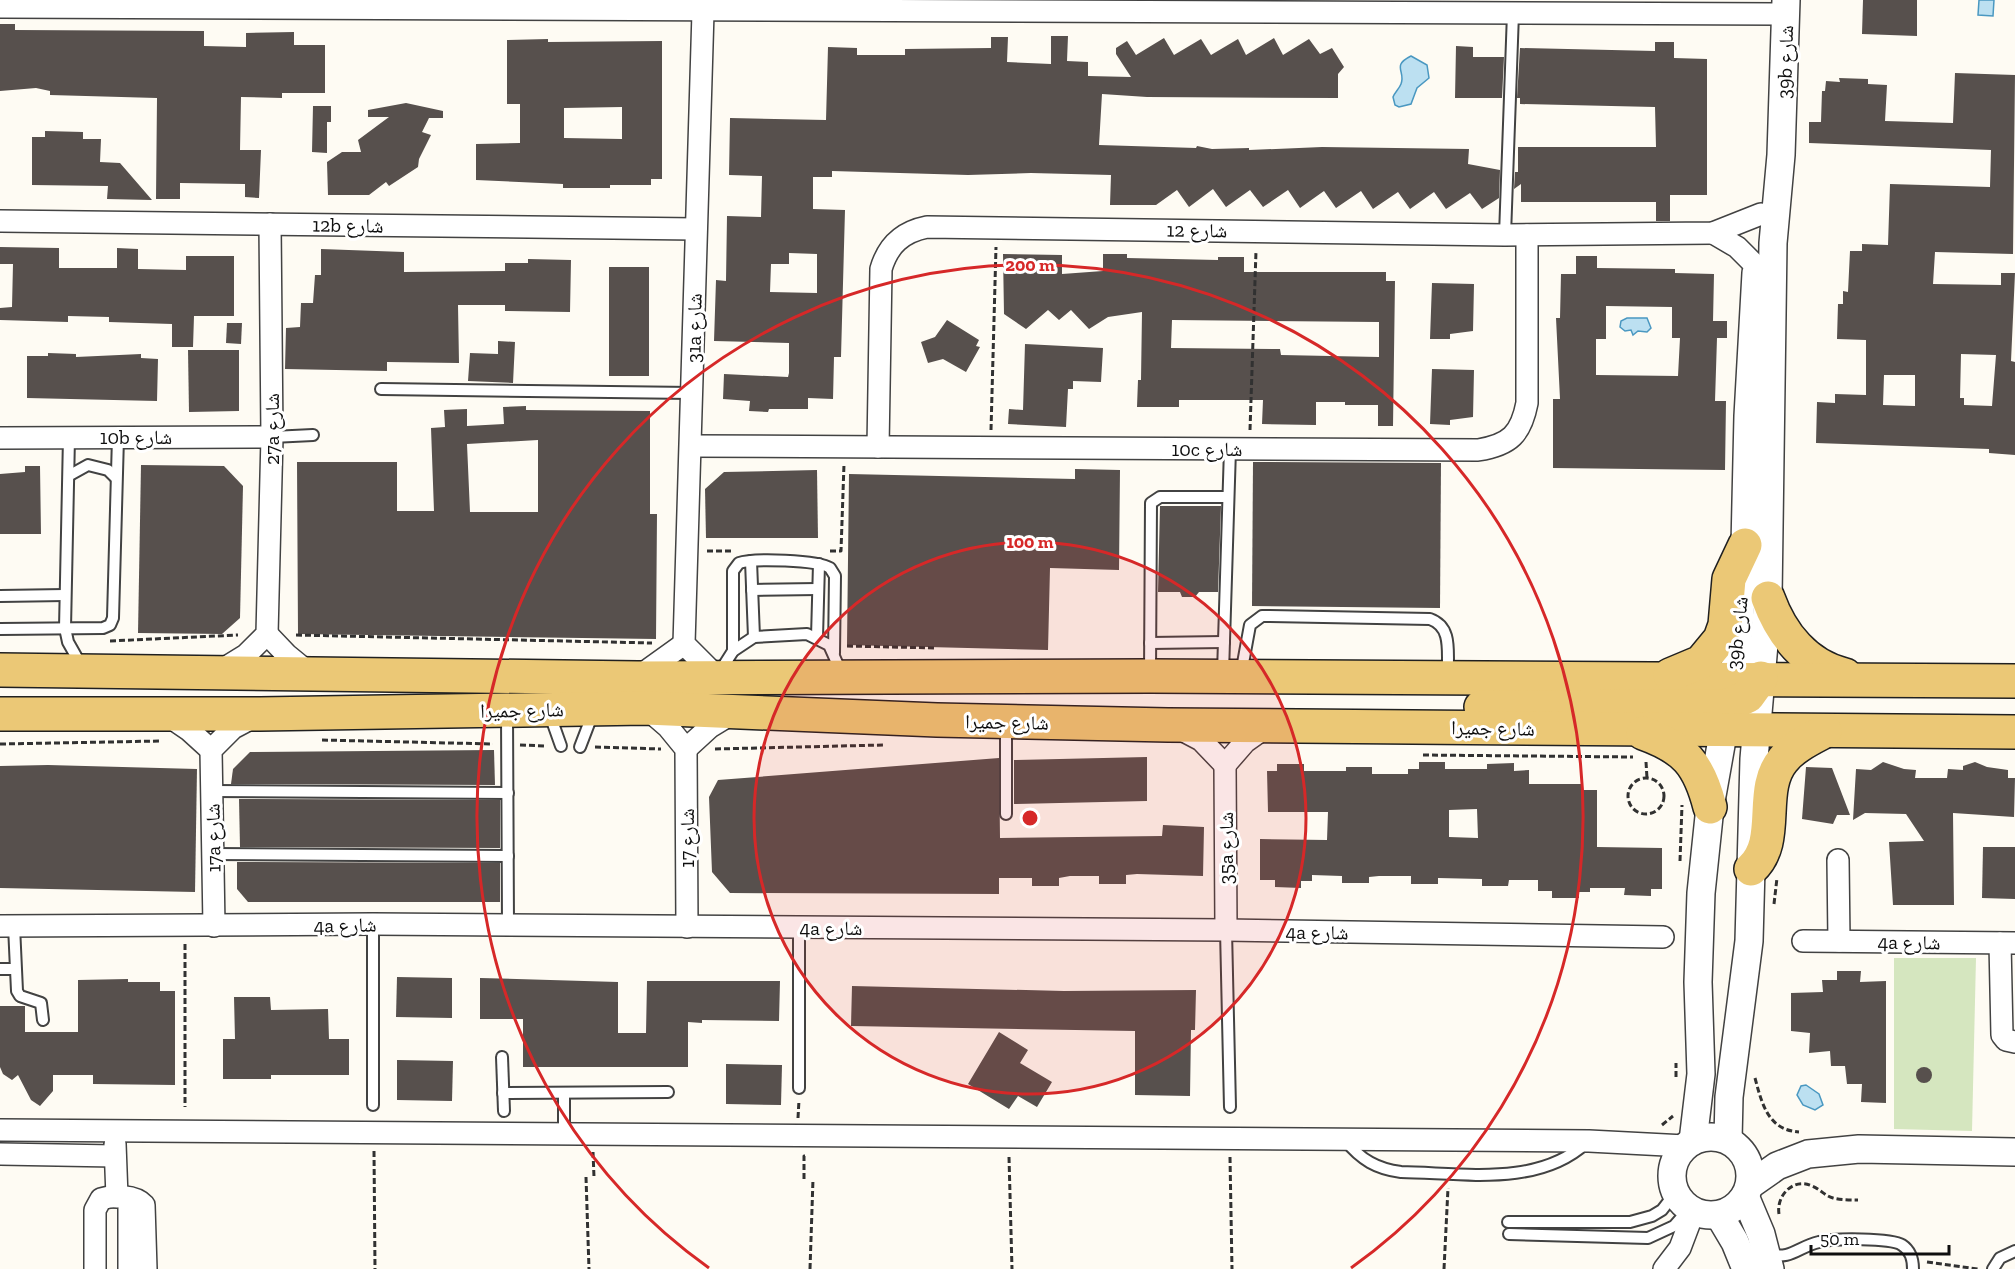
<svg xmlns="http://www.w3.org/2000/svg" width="2015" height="1269" font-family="'Zilla Slab','Noto Naskh Arabic',serif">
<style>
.green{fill:#d5e6bf}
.water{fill:#bce0f1;stroke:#4a98c1;stroke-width:1.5}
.building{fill:#57504d;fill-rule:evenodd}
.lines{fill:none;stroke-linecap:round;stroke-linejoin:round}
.service-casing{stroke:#424242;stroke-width:14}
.minor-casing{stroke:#424242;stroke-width:24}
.tertiary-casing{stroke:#424242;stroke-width:30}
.primary-casing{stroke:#202020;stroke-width:36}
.path{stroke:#313131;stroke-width:3;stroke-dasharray:6 3;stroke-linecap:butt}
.service{stroke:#fff;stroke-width:10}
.minor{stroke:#fff;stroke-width:21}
.tertiary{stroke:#fff;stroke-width:27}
.primary{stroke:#ebc876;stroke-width:33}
.ring{fill:none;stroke:#d62828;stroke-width:3}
.labels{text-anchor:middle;stroke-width:6;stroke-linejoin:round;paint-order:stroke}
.street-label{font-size:20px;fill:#0f0f0f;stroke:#fff}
.centre{fill:#d62828;stroke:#fff;stroke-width:3}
.ring-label{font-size:18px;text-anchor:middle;font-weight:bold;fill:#d62828;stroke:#fff;stroke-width:6;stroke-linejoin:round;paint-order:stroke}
</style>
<rect width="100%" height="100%" fill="#fefbf3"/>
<!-- green -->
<polygon class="green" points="1894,958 1976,958 1972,1131 1894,1129"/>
<!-- water -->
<g class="water">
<polygon points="1979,0 1994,0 1993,16 1978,15"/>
<path d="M1411 56 1427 65 1429 78 1417 88 1411 104 1399 107 1395 105 1393 97C1395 92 1399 89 1401 84 1406 71 1391 66 1411 56Z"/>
<polygon points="1627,318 1647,318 1651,328 1647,332 1638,331 1633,335 1631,330 1625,331 1620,327 1621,321"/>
<polygon points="1806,1085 1819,1094 1823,1105 1815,1110 1803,1105 1797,1095 1801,1086"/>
</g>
<!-- building -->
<g class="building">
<polygon points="1863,0 1917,0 1917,36 1862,34"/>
<polygon points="0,24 15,24 15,30 204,31 204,46 246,47 246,33 294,32 294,45 325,45 325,93 282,93 282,98 241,97 240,150 261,150 259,198 245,197 245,184 180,183 180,199 156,199 157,98 50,95 50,91 36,88 0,91"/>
<path d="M1051 36H1068L1067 61 1088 62V76L1131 77 1116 54V48L1127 41 1136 55 1164 38 1174 55 1201 39 1211 55 1238 39 1246 55 1274 38 1283 55 1309 39 1320 54 1332 48 1344 67 1338 74V98L1147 97 1102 94 1099 145 1196 148 1197 146 1212 149 1249 148V150L1322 147 1469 149 1468 164 1500 170 1499 198 1482 209 1470 193 1446 209 1434 192 1410 209 1398 192 1373 209 1361 191 1336 208 1324 191 1300 208 1288 190 1263 207 1250 190 1226 207 1213 189 1189 207 1177 190 1156 205H1110L1111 175 1031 173 968 175 832 171V177H813V209L845 210 841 357H834L833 399 808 398V409H769L768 412 749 411 750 401 723 399 724 374 788 377 789 373V343L714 341 716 280 726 281 727 216 761 217 762 176 729 175 730 118 826 120 828 47 857 48V55H905V49L991 48V37H1008L1007 62 1051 64ZM789 253 817 254V293L770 292 771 264H789Z"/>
<path d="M548 39V42L662 41V179H651V185H610V188H563V184L476 180V144L520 143V104H507V40ZM622 107V139L564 138V108Z"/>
<polygon points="1655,42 1674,42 1674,58 1707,59 1707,195 1670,195 1670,221 1656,221 1656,202 1521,202 1521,184 1514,189 1515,172 1518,172 1518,147 1656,147 1655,107 1520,104 1520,98 1517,98 1520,48 1655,51"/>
<polygon points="1456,46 1473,47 1473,57 1504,57 1502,98 1455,98"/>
<path d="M1955 73 2015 75 2013 254 1935 252 1933 284 2001 285V273H2015L2011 361 2015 362V455L1989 453V449L1816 443 1817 402 1835 403V394L1866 395V340L1837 339 1838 304H1843V291L1848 292 1850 251H1862V244L1888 245 1890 184 1990 187 1991 150 1809 143V122H1821L1822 91H1825L1826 81 1840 82 1839 78 1868 79V84L1887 85 1885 121 1953 123ZM1961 354 1996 355 1992 406 1964 405V398H1960ZM1884 375H1915V406L1883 405Z"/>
<polygon points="406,103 443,111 443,118 429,118 422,132 431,135 419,159 418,167 389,186 386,182 369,195 328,195 327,162 342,152 361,152 358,140 389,117 368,117 368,110"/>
<polygon points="313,106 331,106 331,122 327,122 327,153 312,152"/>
<polygon points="45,131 83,132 83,139 101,139 100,162 120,163 152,200 107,199 108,186 32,185 32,137 45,137"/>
<polygon points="0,247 59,248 59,268 117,268 117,248 138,249 138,269 186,270 186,256 234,256 234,316 194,316 193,347 172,347 172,324 109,322 109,317 68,316 68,322 0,320 0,308 12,307 13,264 0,264"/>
<polygon points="321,249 404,252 404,272 505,271 505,263 528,263 528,259 571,260 570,312 505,311 505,305 458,305 459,363 387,362 387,371 285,369 286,328 300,327 301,303 313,303 315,275 321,275"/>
<path d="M1003 254 1062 255V274L1103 271V254H1127V258L1218 260V257H1244V272H1386V281H1395L1393 426H1378V405H1345V402H1316V425L1262 424 1263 400H1179V407H1137L1138 380H1141L1142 312 1108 317 1089 329 1071 310 1059 320 1048 310 1026 329 1004 314ZM1172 320 1379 322V357L1281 355 1280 349 1171 348Z"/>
<path d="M1576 256H1597V268L1675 269V273L1714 274 1713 321H1727V338H1717L1715 401H1726L1725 470 1553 468V399H1560L1556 318H1560L1561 274H1576ZM1606 306 1672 307V338H1680L1678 376 1596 375V339H1606Z"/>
<rect x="609" y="267" width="40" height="109"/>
<polygon points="1432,283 1474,284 1473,331 1450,334 1450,339 1430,339"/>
<polygon points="947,320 979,340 976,346 980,347 966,372 943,359 928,363 921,342 935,337"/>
<polygon points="227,323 242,323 241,344 226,343"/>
<polygon points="498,341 515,342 513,383 468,381 470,353 498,354"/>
<polygon points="1025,344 1103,348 1101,382 1073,381 1073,389 1068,389 1066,427 1008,424 1009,409 1023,410"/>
<polygon points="188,350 239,350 239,411 189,412"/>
<polygon points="48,353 76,354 76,357 141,354 141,358 158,359 157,401 27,398 27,356 48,356"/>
<polygon points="1432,369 1474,370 1473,417 1450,420 1450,425 1430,424"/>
<path d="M526 406V410L650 411V514H657L656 639 298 634 297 462H397V511H434L431 428 445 427 444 410 467 409V426L504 424 503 407ZM538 440V512H470L467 444Z"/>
<polygon points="1253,462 1441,463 1440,608 1252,606"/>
<polygon points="141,465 224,466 243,486 240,618 222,634 138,633"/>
<polygon points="25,466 40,466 41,534 0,534 0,474 25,472"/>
<polygon points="1075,469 1120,470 1119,570 1050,568 1048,650 847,645 849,474 1075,479"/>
<polygon points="817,470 818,538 706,538 705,489 724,472"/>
<polygon points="1160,506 1221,506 1218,592 1199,592 1195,597 1182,597 1180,592 1158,592"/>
<polygon points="494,750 495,785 231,784 233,769 250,752"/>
<polygon points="1147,757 1147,801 1014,804 1014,760"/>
<polygon points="999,758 1000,838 1162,836 1163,825 1204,827 1203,876 1137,874 1126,875 1126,884 1099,884 1099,876 1070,876 1059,878 1059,886 1032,886 1032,878 999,878 999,894 730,893 712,872 709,797 718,780"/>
<path d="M1419 762H1445V769H1487V764L1514 763V771L1529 770V784H1583V790H1597V847L1662 848V889H1651V896L1624 895 1625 888H1590V892H1579V898H1552V891H1538V880H1509L1508 886H1482V879L1438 878V884H1411V876H1379L1369 877V883H1342V876L1312 875V881H1301V888L1275 887V880H1260V839L1327 840 1328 812H1268L1267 771H1277V764H1304V771H1346V767H1372V774H1408V769H1419ZM1477 809 1478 838 1449 837V810Z"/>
<polygon points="1883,762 1904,769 1916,770 1915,778 1947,778 1948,769 1963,770 1963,766 1975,762 1987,767 2008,770 2008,778 2015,778 2014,817 1953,813 1954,905 1893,905 1889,842 1924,841 1906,814 1865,813 1853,820 1856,769 1871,770"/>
<polygon points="48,765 197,769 195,892 0,888 0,766"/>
<polygon points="1806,767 1832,768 1850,815 1837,815 1833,824 1802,819"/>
<polygon points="239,799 500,800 500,848 240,847"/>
<polygon points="1983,847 2015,847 2015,899 1982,898"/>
<polygon points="237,862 500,863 500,902 248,902 237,889"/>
<polygon points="1837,971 1861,971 1860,982 1886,981 1886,1103 1861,1102 1862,1084 1847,1084 1845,1066 1831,1066 1830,1051 1809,1053 1810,1033 1791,1031 1791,993 1823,992 1822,980 1837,980"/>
<polygon points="397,977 452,978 452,1018 396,1017"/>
<polygon points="480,978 618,982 618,1033 646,1033 647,981 780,981 779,1021 702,1020 702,1023 688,1022 688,1067 523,1067 523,1019 480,1019"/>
<polygon points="128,979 128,982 160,982 160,991 175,991 175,1085 93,1084 93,1075 53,1075 53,1091 40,1106 31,1100 18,1075 12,1080 3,1074 0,1067 0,1006 25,1006 25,1032 78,1032 78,980"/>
<polygon points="852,986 1064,991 1196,990 1195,1030 1191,1030 1190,1096 1135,1095 1135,1031 851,1026"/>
<polygon points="234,997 270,997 271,1010 328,1009 329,1039 349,1039 349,1075 271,1075 271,1079 223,1079 223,1039 235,1039"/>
<polygon points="999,1032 1028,1050 1020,1063 1052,1082 1037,1107 1018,1096 1009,1109 968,1084"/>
<polygon points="397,1060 453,1061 452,1101 397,1100"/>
<polygon points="726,1064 782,1065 781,1105 726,1104"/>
<circle cx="1924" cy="1075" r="8"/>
</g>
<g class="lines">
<!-- service casing -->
<g class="service-casing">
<g id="service">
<polyline points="1505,235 1513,13"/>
<polyline points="381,389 692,393"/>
<polyline points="69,437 65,628 68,642 81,665"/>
<polyline points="272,437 313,435"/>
<polyline points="70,475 88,465 108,470 115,477"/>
<polyline points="751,561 754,637"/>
<polyline points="752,590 818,589"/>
<polyline points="0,596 65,595"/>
<polyline points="0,629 103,628 110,625 113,618 118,437"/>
<polyline points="817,637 819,564"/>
<polyline points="1150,643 1224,642"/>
<path d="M733 651V571L739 563C753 558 818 560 830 568L835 576 834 653"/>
<polyline points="719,673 733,651 754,637 807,634 829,645 842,674"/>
<polyline points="1150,673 1151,503 1160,497 1228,497"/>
<polyline points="1223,673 1230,449"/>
<path d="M1241 674 1250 625 1262 616H1269L1430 619C1453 627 1447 653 1448 674"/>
<polyline points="507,713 508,925"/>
<polyline points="550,715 561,746"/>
<polyline points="1006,725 1006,814"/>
<polyline points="580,747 593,713"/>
<polyline points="212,791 508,793"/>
<polyline points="213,854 508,856"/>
<polyline points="373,924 373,1105"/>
<polyline points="14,926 17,991 20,996 41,1003 43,1020"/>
<polyline points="799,928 799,1088"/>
<polyline points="1226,930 1230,1107"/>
<polyline points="0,969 15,969"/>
<polyline points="502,1057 504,1111"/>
<polyline points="503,1093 668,1092"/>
<polyline points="564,1135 564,1093"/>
<path d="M1345 1140C1361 1160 1377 1169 1401 1172 1463 1173 1538 1187 1586 1143"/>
<polyline points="1508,1222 1630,1222 1652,1216 1662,1210 1676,1192"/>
<polyline points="1509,1234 1648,1238 1674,1226 1688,1210"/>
<path d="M1767 1254C1793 1260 1797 1247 1819 1242 1833 1238 1891 1238 1902 1245 1911 1251 1913 1259 1913 1269"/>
<polyline points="1993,1269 2000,1258 2015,1251"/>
</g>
</g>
<!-- minor casing -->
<g class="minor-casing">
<g id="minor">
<polyline points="0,7 1786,14"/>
<polyline points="703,12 684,644 717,677"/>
<polyline points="0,221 696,229"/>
<polyline points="1713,233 1737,247 1756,266"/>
<polyline points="0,438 272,437"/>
<path d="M692 446 1478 450C1510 445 1521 434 1527 403V235"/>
<path d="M878 447 881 269C888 245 902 232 927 227L1505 235 1713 233 1761 214"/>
<polyline points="267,634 287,655 309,673"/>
<polyline points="220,671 246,655 267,634 272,437 270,224"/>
<polyline points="638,677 684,644"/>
<polyline points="646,708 668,727 686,749 687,927"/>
<polyline points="167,715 189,730 211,750"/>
<polyline points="1180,729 1201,740 1225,765"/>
<polyline points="686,749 710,727 733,713"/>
<polyline points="1225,765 1226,930"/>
<polyline points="1225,765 1245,742 1269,725"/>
<polyline points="1838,860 1839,941"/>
<polyline points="0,926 373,924 1226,930 1663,937"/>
<polyline points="214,926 211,750 233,728 256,716"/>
<polyline points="1803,941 2015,943"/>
<polyline points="2000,943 2002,1035 2006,1040 2015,1042"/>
<polyline points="0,1130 1589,1141 1685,1146"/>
<polyline points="115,1144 117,1197"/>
<polyline points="0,1154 115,1156"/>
<polyline points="129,1198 129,1269"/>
<path d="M95 1269V1210L101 1199C113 1195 135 1195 144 1205L146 1269"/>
<polyline points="1664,1269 1680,1248 1694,1211"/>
</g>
</g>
<!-- tertiary casing -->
<g class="tertiary-casing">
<g id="tertiary">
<circle cx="1711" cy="1176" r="39"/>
<polyline points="1728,1140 1729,1097 1749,941 1754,759 1768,598 1773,243 1781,155 1786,0"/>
<polyline points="1693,1141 1701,1074 1698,982 1701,893 1710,807 1737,655 1745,545 1748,416 1756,273"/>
<polyline points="1750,1185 1777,1166 1808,1154 1859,1149 2015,1152"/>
<polyline points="1745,1196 1761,1234 1770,1269"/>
<polyline points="1719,1215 1735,1242 1746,1269"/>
</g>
</g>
<!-- primary casing -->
<g class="primary-casing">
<g id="primary">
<path d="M1768 598C1781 634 1806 666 1845 675"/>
<polyline points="0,670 638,678 1150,676 2015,681"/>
<polyline points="1670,675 1701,662 1720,639 1725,625 1729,579 1745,545"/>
<polyline points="1481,707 1727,706 1748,696 1761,678"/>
<polyline points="0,714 260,714 646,708 937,720 1168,725 2015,732"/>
<path d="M1643 733C1685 748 1699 764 1710 807"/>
<path d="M1751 869C1782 841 1757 791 1783 760 1793 747 1810 739 1825 731"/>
</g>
</g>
<!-- path -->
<g class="path">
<polyline points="991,430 996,247"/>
<polyline points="1250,430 1256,251"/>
<polyline points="707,551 731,551"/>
<polyline points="830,551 841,551 844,464"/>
<polyline points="296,635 652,643"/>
<polyline points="110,641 238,635"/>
<polyline points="847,646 936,648"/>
<polyline points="322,740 493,744"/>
<polyline points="0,744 161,741"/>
<polyline points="520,745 547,746"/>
<polyline points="595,747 661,749"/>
<polyline points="715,749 883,745"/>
<polyline points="1423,755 1633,757"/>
<polyline points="1646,762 1647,778"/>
<circle cx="1646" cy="796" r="18"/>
<polyline points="1680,861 1682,805"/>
<polyline points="1774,904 1777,878"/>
<polyline points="185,944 185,1107"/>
<polyline points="1676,1077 1676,1063"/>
<path d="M1755 1078C1762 1104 1768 1130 1799 1132"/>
<polyline points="798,1118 799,1100"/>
<polyline points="1662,1125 1673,1116"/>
<polyline points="374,1151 375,1269"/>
<polyline points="593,1152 594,1177"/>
<polyline points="1009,1157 1012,1269"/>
<polyline points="1230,1157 1232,1269"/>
<polyline points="586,1177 589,1269"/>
<polyline points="804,1179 804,1156 807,1156"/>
<path d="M1779 1214C1776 1196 1793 1177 1812 1186 1820 1189 1825 1196 1833 1198 1841 1200 1850 1200 1858 1200"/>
<polyline points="1927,1262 1978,1269"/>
<polyline points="810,1269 813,1179"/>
<polyline points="1444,1269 1448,1188"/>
</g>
<!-- service -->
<use href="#service" class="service"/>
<!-- minor -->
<use href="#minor" class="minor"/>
<!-- tertiary -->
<use href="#tertiary" class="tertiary"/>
<!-- primary -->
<use href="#primary" class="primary"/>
</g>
<!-- distance rings -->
<circle cx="1030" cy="818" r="276" fill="#d62828" fill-opacity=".12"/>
<g class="ring">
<circle cx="1030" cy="818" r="276"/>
<path d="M709 1268A553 553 0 1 1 1351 1268"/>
</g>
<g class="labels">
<!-- street labels -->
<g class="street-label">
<text transform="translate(1785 62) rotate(-88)" y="7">39b شارع</text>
<text transform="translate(348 225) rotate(1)" y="7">12b شارع</text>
<text transform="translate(1197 230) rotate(1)" y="7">شارع 12</text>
<text transform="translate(694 328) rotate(-89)" y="7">31a شارع</text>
<text transform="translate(272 429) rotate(-90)" y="7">27a شارع</text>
<text x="136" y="444">10b شارع</text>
<text x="1207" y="456">10c شارع</text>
<text transform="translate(1737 633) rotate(-84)" y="7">39b شارع</text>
<text transform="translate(522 710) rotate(-1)" y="7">شارع جميرا</text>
<text transform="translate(1007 722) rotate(1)" y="7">شارع جميرا</text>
<text transform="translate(1493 728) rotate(1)" y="7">شارع جميرا</text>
<text transform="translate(213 838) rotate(-91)" y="7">17a شارع</text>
<text transform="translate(687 838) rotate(-90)" y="7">شارع 17</text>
<text transform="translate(1226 848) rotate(-90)" y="7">35a شارع</text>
<text transform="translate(345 925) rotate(-1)" y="7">4a شارع</text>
<text x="831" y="935">4a شارع</text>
<text transform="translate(1317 932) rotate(1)" y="7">4a شارع</text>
<text transform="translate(1909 942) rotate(1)" y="7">4a شارع</text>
</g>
</g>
<circle cx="1030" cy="818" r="9" class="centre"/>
<g class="ring-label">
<text x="1030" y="271">200 m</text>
<text x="1030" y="548">100 m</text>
</g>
<!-- scale -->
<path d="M1811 1245v9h138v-9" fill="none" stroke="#0f0f0f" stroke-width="3"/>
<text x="1820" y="1245" font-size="18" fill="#0f0f0f" stroke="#ffffff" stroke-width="4.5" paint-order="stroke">50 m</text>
</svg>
